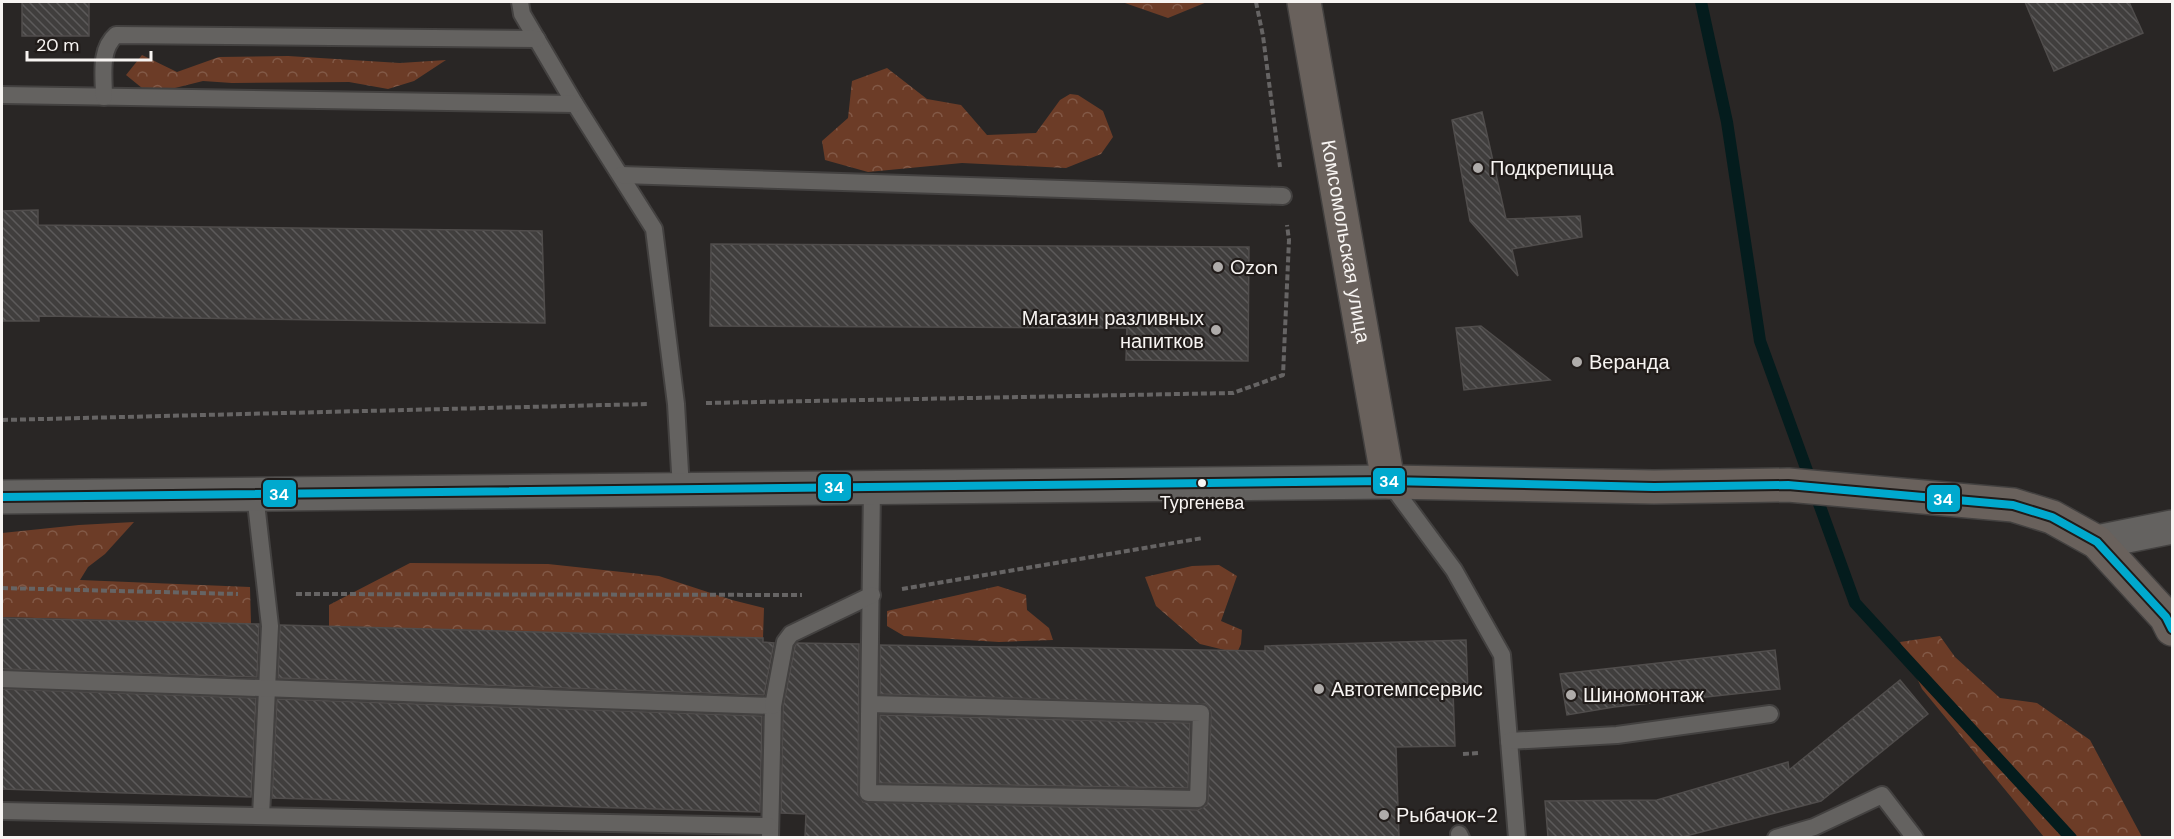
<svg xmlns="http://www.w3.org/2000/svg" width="2174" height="839" font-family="'DM Sans',sans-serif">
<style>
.forest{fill:url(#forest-crowns)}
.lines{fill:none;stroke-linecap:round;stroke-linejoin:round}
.stream{stroke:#041c1d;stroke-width:12}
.building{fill:url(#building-back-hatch);stroke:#504d4c;stroke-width:1.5}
.service-casing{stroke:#434140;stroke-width:20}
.tertiary-casing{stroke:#434140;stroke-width:36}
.secondary-casing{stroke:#434140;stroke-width:36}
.primary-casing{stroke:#434140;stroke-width:36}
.path{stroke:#666464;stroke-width:4;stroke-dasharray:6 3;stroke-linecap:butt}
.service{stroke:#646260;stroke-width:16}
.tertiary{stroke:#646260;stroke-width:33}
.secondary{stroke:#646260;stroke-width:33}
.primary{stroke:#69615c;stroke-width:33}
.bus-1-casing{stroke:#211c1a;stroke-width:12}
.bus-1{stroke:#00a9ce;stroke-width:8}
.poi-dot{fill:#afacaa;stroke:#211c1a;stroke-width:2}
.bus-dot{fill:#f7f4f2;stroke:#211c1a;stroke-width:2}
.labels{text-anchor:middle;stroke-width:4.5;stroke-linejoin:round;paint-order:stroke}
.bus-label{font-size:18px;fill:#f7f4f2;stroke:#211c1a}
.poi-label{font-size:20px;fill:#f7f4f2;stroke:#211c1a;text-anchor:start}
.street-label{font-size:20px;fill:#f7f4f2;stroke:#211c1a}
.line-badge{stroke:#211c1a;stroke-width:2}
.badge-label{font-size:16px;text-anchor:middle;font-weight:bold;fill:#fff}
</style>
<defs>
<pattern id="forest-crowns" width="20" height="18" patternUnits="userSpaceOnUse" patternTransform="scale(1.5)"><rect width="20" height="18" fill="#6c3c27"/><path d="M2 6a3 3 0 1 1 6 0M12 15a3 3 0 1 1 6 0" fill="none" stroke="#825947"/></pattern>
<pattern id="building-back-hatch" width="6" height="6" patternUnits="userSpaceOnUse" patternTransform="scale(1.5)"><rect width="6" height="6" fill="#403e3d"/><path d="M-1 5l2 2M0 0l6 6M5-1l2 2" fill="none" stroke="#5c5a5a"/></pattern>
</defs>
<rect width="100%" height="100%" fill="#292625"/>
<!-- forest -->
<g class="forest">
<polygon points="1122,2 1207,2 1168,18"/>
<polygon points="142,55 177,72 219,57 288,56 400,63 446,60 414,81 388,89 349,82 232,83 203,81 175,88 142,88 126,75"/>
<polygon points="887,68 927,99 961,105 987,135 1036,133 1060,100 1070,94 1078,95 1103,111 1113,137 1101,154 1066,168 962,163 868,172 825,160 822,141 848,118 852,81"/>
<polygon points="134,522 105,554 88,567 80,580 250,587 251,624 2,617 2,533 79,525"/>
<polygon points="410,563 548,564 659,576 732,600 764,608 763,638 329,626 329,605"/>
<polygon points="1219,565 1237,576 1221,621 1242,630 1241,644 1237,653 1200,644 1156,606 1145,577 1192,566"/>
<polygon points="998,586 1026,595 1027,610 1049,628 1053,640 999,642 904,636 887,626 887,611"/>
<polygon points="1940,636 1955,657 2000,698 2037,703 2090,740 2142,837 2044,837 1922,689 1900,642"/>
</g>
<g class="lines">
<!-- stream -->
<polyline class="stream" points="1701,2 1727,122 1760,341 1855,603 2071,838"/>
</g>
<!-- building -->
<g class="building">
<rect x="22" y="2" width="67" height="34"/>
<polygon points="2025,2 2129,2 2143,33 2054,71"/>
<polygon points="1482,112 1506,219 1580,216 1582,237 1512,249 1518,276 1470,221 1452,120"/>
<polygon points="38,210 38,225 542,231 545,323 39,316 39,321 2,321 2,211"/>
<polygon points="711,244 1249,247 1248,361 1126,360 1127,328 710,326"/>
<polygon points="1481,326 1550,380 1464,390 1456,328"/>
<polygon points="2,618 259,624 257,677 2,669"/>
<polygon points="280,625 763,638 763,642 774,643 764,695 278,678"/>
<polygon points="1466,640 1468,691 1453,691 1455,746 1396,747 1399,837 805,837 806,814 781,813 783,707 795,646 797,643 859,644 858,793 863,802 1198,810 1207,805 1208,799 1211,713 1210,708 1206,704 880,694 880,645 1265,651 1265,646"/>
<polygon points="1775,650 1780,689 1614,707 1567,715 1560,674"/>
<polygon points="1900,680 1928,714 1821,801 1682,837 1548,837 1545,801 1657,800 1788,762 1789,770"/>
<polygon points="2,689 256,698 251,797 2,789"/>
<polygon points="277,699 762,716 760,812 272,798"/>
<polygon points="880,715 1190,723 1188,788 879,783"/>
</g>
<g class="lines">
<!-- service casing -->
<g class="service-casing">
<g id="service">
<polyline points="520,2 522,14 575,104 654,229 676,404 681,489"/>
<polyline points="2,95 575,104"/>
<path d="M104 97C104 76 99 50 116 35L537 39"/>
<polyline points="621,175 1283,196"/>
<polyline points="1389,482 1454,570 1502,655 1517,838"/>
<polyline points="255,494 270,626 261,816"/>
<polyline points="2,679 773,706 770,838"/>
<polyline points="870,704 1201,713 1198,799 868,793 872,487"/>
<polyline points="773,706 785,642 791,634 872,595"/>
<polyline points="1509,741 1617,735 1770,714"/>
<polyline points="2,811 769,826"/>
<polyline points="1459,834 1461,838"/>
<polyline points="1776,838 1814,827 1882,795 1915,838"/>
</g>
</g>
<!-- tertiary casing -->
<g class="tertiary-casing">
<polyline id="tertiary" points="2097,542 2172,527"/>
</g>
<!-- secondary casing -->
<g class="secondary-casing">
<polyline id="secondary" points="2,497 1389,482"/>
</g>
<!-- primary casing -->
<g class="primary-casing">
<g id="primary">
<path id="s1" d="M1304 2 1388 481"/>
<polyline points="1389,482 1654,487 1788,485 2013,505 2052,517 2097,542 2166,617 2172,629"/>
</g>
</g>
<!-- path -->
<g class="path">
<polyline points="1256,2 1263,36 1280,167"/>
<polyline points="706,403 1233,393 1283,375 1289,240 1287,225"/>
<polyline points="2,420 647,404"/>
<polyline points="2,588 238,594"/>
<polyline points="902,589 1203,538"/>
<polyline points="296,594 802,595"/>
<polyline points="1463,754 1479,753"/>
</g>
<!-- service -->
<use href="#service" class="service"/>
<!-- tertiary -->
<use href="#tertiary" class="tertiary"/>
<!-- secondary -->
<use href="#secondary" class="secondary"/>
<!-- primary -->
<use href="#primary" class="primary"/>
<!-- bus-1 casing -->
<g class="bus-1-casing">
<polyline id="bus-1" points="2,497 1388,481 1654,487 1788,485 2013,505 2052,517 2097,542 2166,617 2172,629"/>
</g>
<!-- bus-1 -->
<use href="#bus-1" class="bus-1"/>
</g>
<!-- markers -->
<g class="poi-dot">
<circle cx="1478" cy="168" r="6"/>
<circle cx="1218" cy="267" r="6"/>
<circle cx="1216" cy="330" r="6"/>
<circle cx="1577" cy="362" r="6"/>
<circle cx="1319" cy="689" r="6"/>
<circle cx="1571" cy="695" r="6"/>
<circle cx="1384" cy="815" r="6"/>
</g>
<circle class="bus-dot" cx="1202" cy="483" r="5"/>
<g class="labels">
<!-- bus labels -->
<g class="bus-label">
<text x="1202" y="509">Тургенева</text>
</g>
<!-- poi labels -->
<g class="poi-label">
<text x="1490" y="175">Подкрепицца</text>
<text x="1230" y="274">Ozon</text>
<text x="1204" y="325" text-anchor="end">Магазин разливных<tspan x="1204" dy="23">напитков</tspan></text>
<text x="1589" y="369">Веранда</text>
<text x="1331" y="696">Автотемпсервис</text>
<text x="1583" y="702">Шиномонтаж</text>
<text x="1396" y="822">Рыбачок-2</text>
</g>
<!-- street labels -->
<g class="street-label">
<text dy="7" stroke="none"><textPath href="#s1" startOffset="243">Комсомольская улица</textPath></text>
</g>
</g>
<g class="line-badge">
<rect x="1372" y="467" width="34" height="28" rx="6" fill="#00a9ce"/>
<rect x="817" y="473" width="35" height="29" rx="6" fill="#00a9ce"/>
<rect x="262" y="479" width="35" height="29" rx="6" fill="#00a9ce"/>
<rect x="1926" y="484" width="35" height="29" rx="6" fill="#00a9ce"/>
</g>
<g class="badge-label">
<text x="1389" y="487">34</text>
<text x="834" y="493">34</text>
<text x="279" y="500">34</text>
<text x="1943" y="505">34</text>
</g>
<!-- border -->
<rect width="2174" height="839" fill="none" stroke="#f7f4f2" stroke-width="6"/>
<!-- scale -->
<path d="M27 51v9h124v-9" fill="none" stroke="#f7f4f2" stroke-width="3"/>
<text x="36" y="51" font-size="18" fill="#f7f4f2" stroke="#211c1a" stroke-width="4.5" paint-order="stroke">20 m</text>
</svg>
